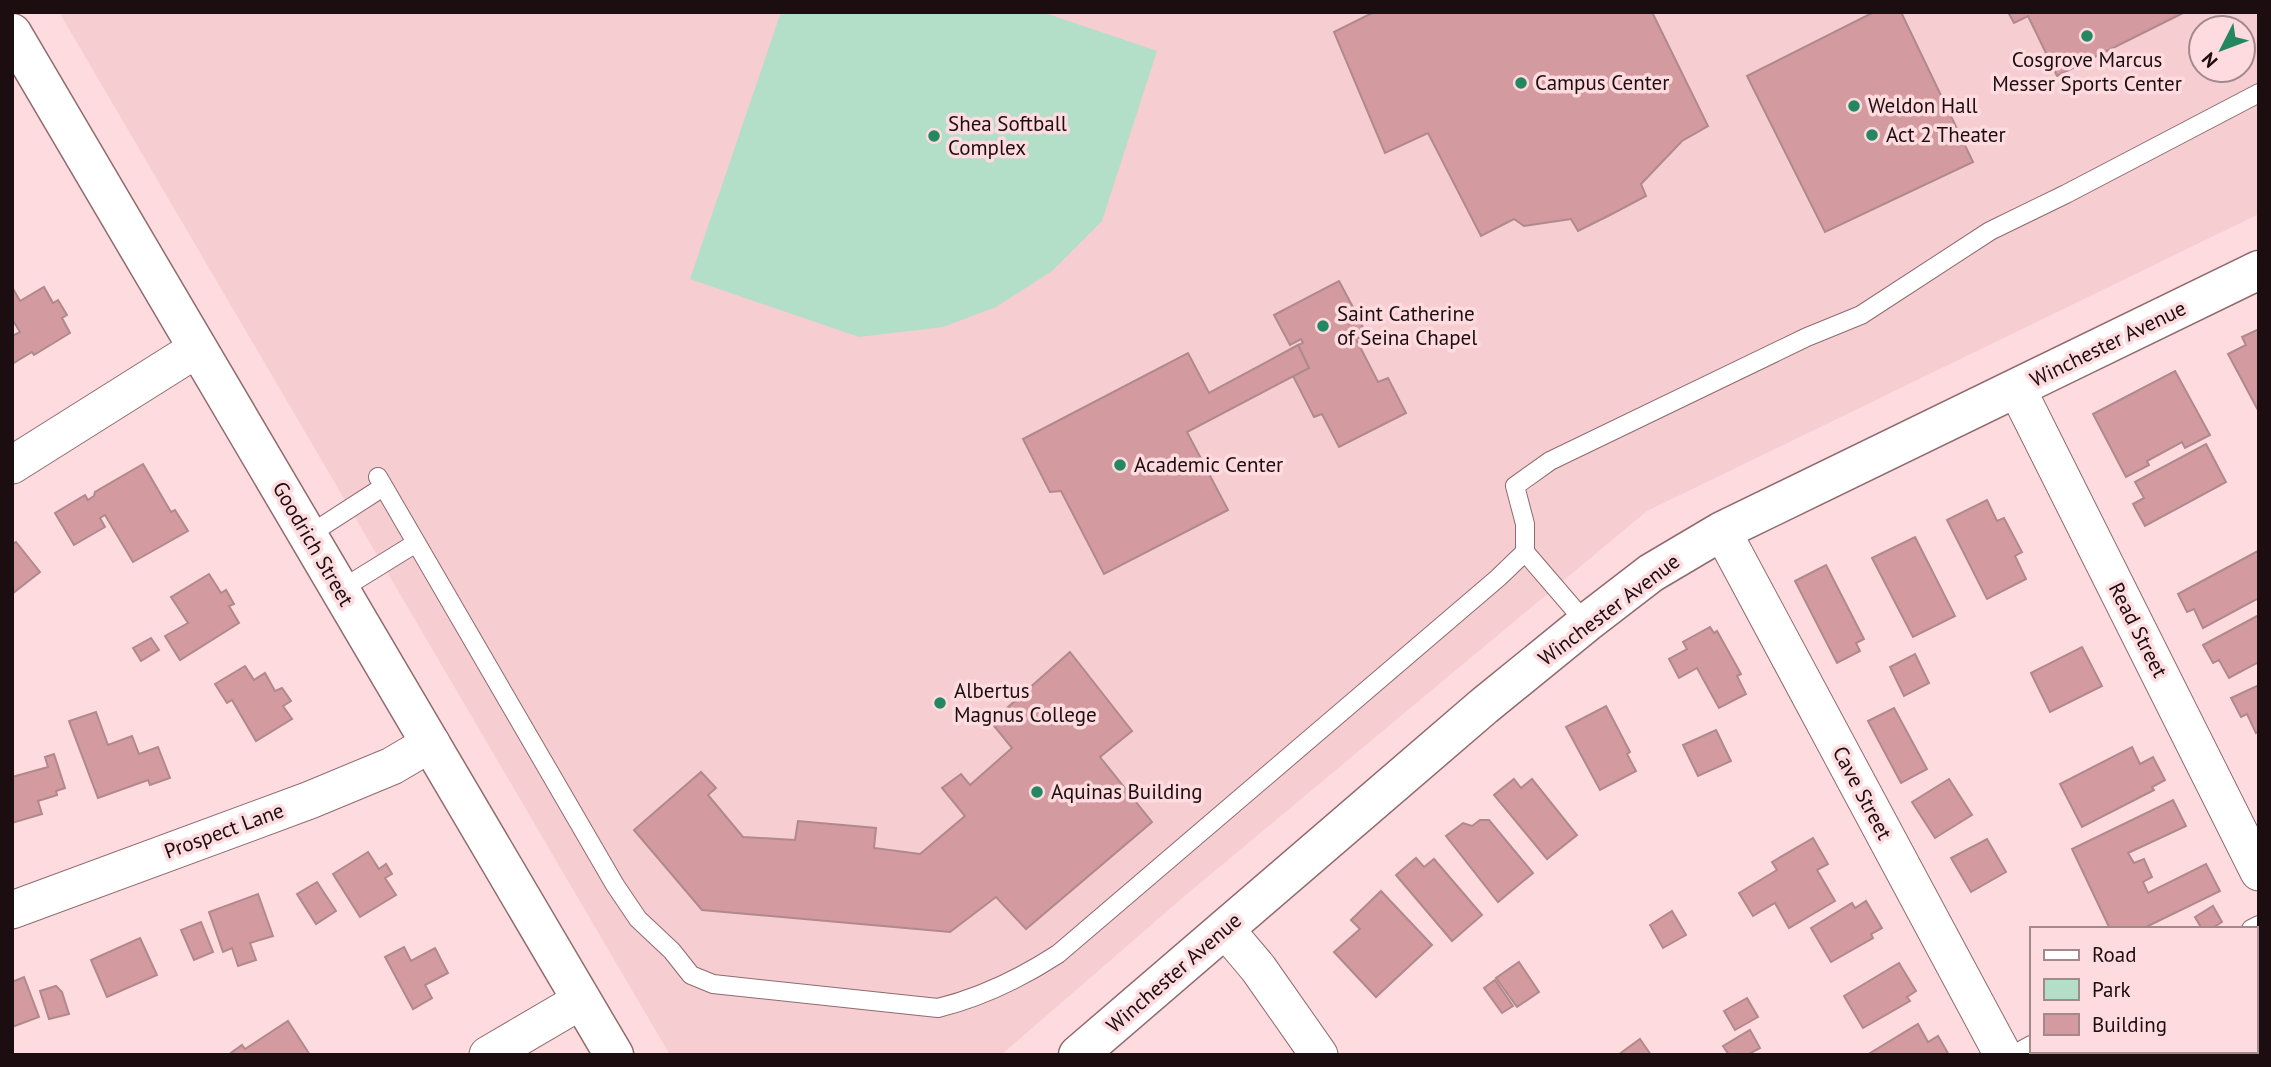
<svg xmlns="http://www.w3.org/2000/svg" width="2271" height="1067" font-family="'PT Sans',sans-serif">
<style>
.built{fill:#f6cdd1;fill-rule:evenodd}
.green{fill:#b3dec8}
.building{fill:#d39aa0;stroke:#b0898d;stroke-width:2}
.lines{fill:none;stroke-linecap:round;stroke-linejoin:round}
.service-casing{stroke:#906a6e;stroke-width:20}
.minor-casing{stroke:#906a6e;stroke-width:39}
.tertiary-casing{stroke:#906a6e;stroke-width:41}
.secondary-casing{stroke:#906a6e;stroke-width:41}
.service{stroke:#fff;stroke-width:18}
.minor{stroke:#fff;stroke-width:37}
.tertiary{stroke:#fff;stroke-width:38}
.secondary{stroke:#fff;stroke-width:38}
.poi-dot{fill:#238762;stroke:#fedbde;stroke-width:2.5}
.labels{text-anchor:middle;stroke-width:7;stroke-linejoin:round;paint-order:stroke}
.poi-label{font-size:21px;fill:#1c0e10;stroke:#fedbde;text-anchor:start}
.street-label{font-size:21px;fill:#1c0e10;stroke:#fedbde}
</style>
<rect width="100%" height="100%" fill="#fedbde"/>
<!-- built -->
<path class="built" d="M59 12H2259V214L1647 511 1187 894 1001 1055H670ZM2201 28H2243V70H2201Z"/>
<!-- green -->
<polygon class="green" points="781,12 1042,12 1157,51 1102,221 1052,271 996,307 943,327 859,337 690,279"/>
<!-- building -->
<g class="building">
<polygon points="1374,12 1652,12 1708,126 1682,141 1641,184 1646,196 1610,215 1578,231 1571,219 1524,226 1514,219 1481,236 1428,133 1385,153 1334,32"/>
<polygon points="1874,12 1901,12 1973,162 1825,232 1747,76"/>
<polygon points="2008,12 2185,12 2057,76 2028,16 2014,23"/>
<polygon points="1339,281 1355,311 1345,316 1349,324 1359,319 1366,334 1356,339 1378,382 1388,378 1406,413 1339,447 1322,414 1314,417 1293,376 1309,368 1298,345 1303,343 1301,339 1290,345 1274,315"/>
<polygon points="12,287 20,301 44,287 53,303 58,300 67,315 62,318 70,333 34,355 32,352 12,364 12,336 20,332 12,319"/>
<polygon points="2259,329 2259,412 2228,354 2246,345 2242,337"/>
<polygon points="1298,345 1309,368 1187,432 1228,510 1104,574 1061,491 1050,492 1023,439 1188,353 1209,393"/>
<polygon points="2175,371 2210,435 2185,448 2182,442 2147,461 2149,465 2126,477 2093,414"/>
<polygon points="2206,444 2226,482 2145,526 2133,504 2144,498 2135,482"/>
<polygon points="143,464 171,512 175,510 188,531 133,562 105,515 100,518 105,527 74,545 55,513 85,495 88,500 94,496 95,492"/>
<polygon points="1987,500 1997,521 2004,518 2022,552 2015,556 2026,579 1987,599 1947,520"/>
<polygon points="1915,537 1955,616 1913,637 1872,558"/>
<polygon points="16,542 40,572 12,594 12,544"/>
<polygon points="2258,551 2259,598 2203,628 2194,609 2187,612 2178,594"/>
<polygon points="1826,565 1864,639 1856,643 1860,651 1837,663 1795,581"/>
<polygon points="209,574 221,593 226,590 234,604 229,606 239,623 180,660 165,636 188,623 171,597"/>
<polygon points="2259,615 2259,662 2229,678 2219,660 2213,663 2203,645"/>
<polygon points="1710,627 1714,633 1717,631 1741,674 1737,676 1746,694 1719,708 1697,668 1679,678 1669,659 1687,649 1683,642"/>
<polygon points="151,638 159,650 141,661 133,648"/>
<polygon points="2082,647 2102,686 2050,712 2031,673"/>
<polygon points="1070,652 1132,731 1100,757 1152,822 1026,929 996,897 950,932 702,910 634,830 701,772 716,788 708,795 743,837 795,840 798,821 876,828 874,848 920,854 965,816 942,788 961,774 970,785 1012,748 991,722"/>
<polygon points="1915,654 1929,683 1904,696 1890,667"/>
<polygon points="245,666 254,680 265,673 275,691 282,688 291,701 283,706 292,719 256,741 232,700 227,703 215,684"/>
<polygon points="2259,685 2259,731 2256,733 2247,714 2241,717 2231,698"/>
<polygon points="1606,706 1630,752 1627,754 1636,771 1600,790 1566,727"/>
<polygon points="1894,708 1927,769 1901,783 1868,721"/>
<polygon points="96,712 108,745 132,736 139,754 158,747 170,778 150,785 148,780 98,798 69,721"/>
<polygon points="1716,730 1731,761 1698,776 1683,745"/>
<polygon points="2132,747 2140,764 2153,757 2165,780 2152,787 2154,790 2082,827 2060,784"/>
<polygon points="54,754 65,788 56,791 57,795 38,801 42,814 12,823 12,777 48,767 45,757"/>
<polygon points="1514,779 1521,788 1532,779 1577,835 1547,859 1494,795"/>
<polygon points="1949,779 1972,815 1935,838 1912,802"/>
<polygon points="2173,800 2186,826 2128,853 2134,863 2144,859 2152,877 2143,882 2148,893 2206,864 2220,891 2142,929 2110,929 2072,849"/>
<polygon points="1480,820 1489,820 1533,873 1498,902 1446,836 1463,823 1472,826"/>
<polygon points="1813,838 1828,864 1817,870 1835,901 1789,928 1775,903 1753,916 1739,893 1777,870 1772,862"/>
<polygon points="1987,839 2006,872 1971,892 1951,858"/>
<polygon points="368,852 379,869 386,864 392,874 385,878 396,895 360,917 333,874"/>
<polygon points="1416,858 1424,867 1434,859 1482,915 1452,941 1396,875"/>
<polygon points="317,882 336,911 316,924 297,894"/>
<polygon points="1381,891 1432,945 1376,997 1334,952 1360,929 1351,920"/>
<polygon points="258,894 273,936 250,943 256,960 238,966 232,948 223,952 209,912"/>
<polygon points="1866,901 1882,928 1871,934 1873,938 1831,962 1811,928 1852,903 1855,908"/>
<polygon points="2213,906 2222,922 2211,929 2202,929 2195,917"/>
<polygon points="1672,911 1686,935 1663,948 1650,925"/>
<polygon points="201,922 213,952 194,960 181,930"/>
<polygon points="140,938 157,975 107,997 91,960"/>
<polygon points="404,947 411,961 435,948 448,973 425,985 432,998 413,1009 385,957"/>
<polygon points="1519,962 1539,992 1517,1007 1496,978"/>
<polygon points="1899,963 1916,991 1907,997 1910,1001 1863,1028 1844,996"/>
<polygon points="24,977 39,1017 12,1027 12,982"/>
<polygon points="1495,980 1513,1006 1502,1013 1484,988"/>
<polygon points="56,986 62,992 69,1014 49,1019 40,991"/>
<polygon points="1747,998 1758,1017 1735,1030 1724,1011"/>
<polygon points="288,1021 310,1055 228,1055 242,1045 245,1049"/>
<polygon points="1918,1024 1928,1042 1938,1036 1949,1055 1867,1055"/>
<polygon points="1750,1030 1760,1048 1747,1055 1729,1055 1723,1046"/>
<polygon points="1640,1039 1651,1055 1618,1055"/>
</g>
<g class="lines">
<!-- service casing -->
<g class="service-casing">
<g id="service">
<path d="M378 477 615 885 638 919 672 951 691 975 713 984 938 1008C982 997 1021 978 1058 954L1498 578 1525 552V524L1515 486 1550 461 1807 337 1861 315 1990 231 2066 194 2259 93"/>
<polyline points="307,536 383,487"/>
<polyline points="1525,552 1586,623"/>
<polyline points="340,590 416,543"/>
<polyline points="2251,929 2259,925"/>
<polyline points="2013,1055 2031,1045"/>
</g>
</g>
<!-- minor casing -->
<g class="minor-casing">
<g id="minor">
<polyline points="2017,389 2259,872"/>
<polyline points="12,465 198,348"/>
<polyline points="1722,531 2003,1055"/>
<polyline points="12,910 310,800 392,766 431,743"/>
<polyline points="1225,929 1258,968 1319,1055"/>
<polyline points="488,1055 582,1000"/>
</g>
</g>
<!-- tertiary casing -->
<g class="tertiary-casing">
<polyline id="tertiary" points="1078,1055 1484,706 1586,623 1651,573 1722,531 2259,270"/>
</g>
<!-- secondary casing -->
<g class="secondary-casing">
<polyline id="secondary" points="12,33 614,1055"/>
</g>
<!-- service -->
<use href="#service" class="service"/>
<!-- minor -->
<use href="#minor" class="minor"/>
<!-- tertiary -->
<use href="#tertiary" class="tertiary"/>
<!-- secondary -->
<use href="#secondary" class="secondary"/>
</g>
<!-- markers -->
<g class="poi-dot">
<circle cx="2087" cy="36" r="7"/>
<circle cx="1521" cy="83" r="7"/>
<circle cx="1854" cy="106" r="7"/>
<circle cx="1872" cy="135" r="7"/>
<circle cx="934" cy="136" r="7"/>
<circle cx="1323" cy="326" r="7"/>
<circle cx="1120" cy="465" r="7"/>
<circle cx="940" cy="703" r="7"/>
<circle cx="1037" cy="792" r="7"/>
</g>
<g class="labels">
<!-- poi labels -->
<g class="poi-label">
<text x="2087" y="67" text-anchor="middle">Cosgrove Marcus<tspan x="2087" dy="24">Messer Sports Center</tspan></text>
<text x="1535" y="90">Campus Center</text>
<text x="1868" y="113">Weldon Hall</text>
<text x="948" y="131">Shea Softball<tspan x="948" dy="24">Complex</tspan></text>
<text x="1886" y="142">Act 2 Theater</text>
<text x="1337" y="321">Saint Catherine<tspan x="1337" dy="24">of Seina Chapel</tspan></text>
<text x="1134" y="472">Academic Center</text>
<text x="954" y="698">Albertus<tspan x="954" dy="24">Magnus College</tspan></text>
<text x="1051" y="799">Aquinas Building</text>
</g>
<!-- street labels -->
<g class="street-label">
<text transform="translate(2108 344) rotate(-26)" y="7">Winchester Avenue</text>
<text transform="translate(313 544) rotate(60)" y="7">Goodrich Street</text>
<text transform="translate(1609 610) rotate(-37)" y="7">Winchester Avenue</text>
<text transform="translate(2138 630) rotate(63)" y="7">Read Street</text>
<text transform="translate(1862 793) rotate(62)" y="7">Cave Street</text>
<text transform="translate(224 831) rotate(-20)" y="7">Prospect Lane</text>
<text transform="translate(1174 973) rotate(-41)" y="7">Winchester Avenue</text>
</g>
</g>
<!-- border -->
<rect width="2271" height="1067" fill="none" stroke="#1c0e10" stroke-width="28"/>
<!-- legend -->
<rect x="2030" y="927" width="228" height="126" fill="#fedbde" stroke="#a4898c" stroke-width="2"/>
<rect x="2044" y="950" width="35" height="10" fill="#ffffff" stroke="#a4898c" stroke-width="2"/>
<text x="2092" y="962" font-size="21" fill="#1c0e10">Road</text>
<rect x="2044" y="979" width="35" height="21" fill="#b3dec8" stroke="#a4898c" stroke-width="2"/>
<text x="2092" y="997" font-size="21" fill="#1c0e10">Park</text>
<rect x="2044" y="1014" width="35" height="21" fill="#d39aa0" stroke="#a4898c" stroke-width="2"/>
<text x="2092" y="1032" font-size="21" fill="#1c0e10">Building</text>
<!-- north arrow -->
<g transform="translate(2222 49) rotate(228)"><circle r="33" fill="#fedbde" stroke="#a4898c" stroke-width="2"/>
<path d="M0-5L12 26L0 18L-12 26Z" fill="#238762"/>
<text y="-10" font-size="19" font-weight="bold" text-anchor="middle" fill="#1c0e10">N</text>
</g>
</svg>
